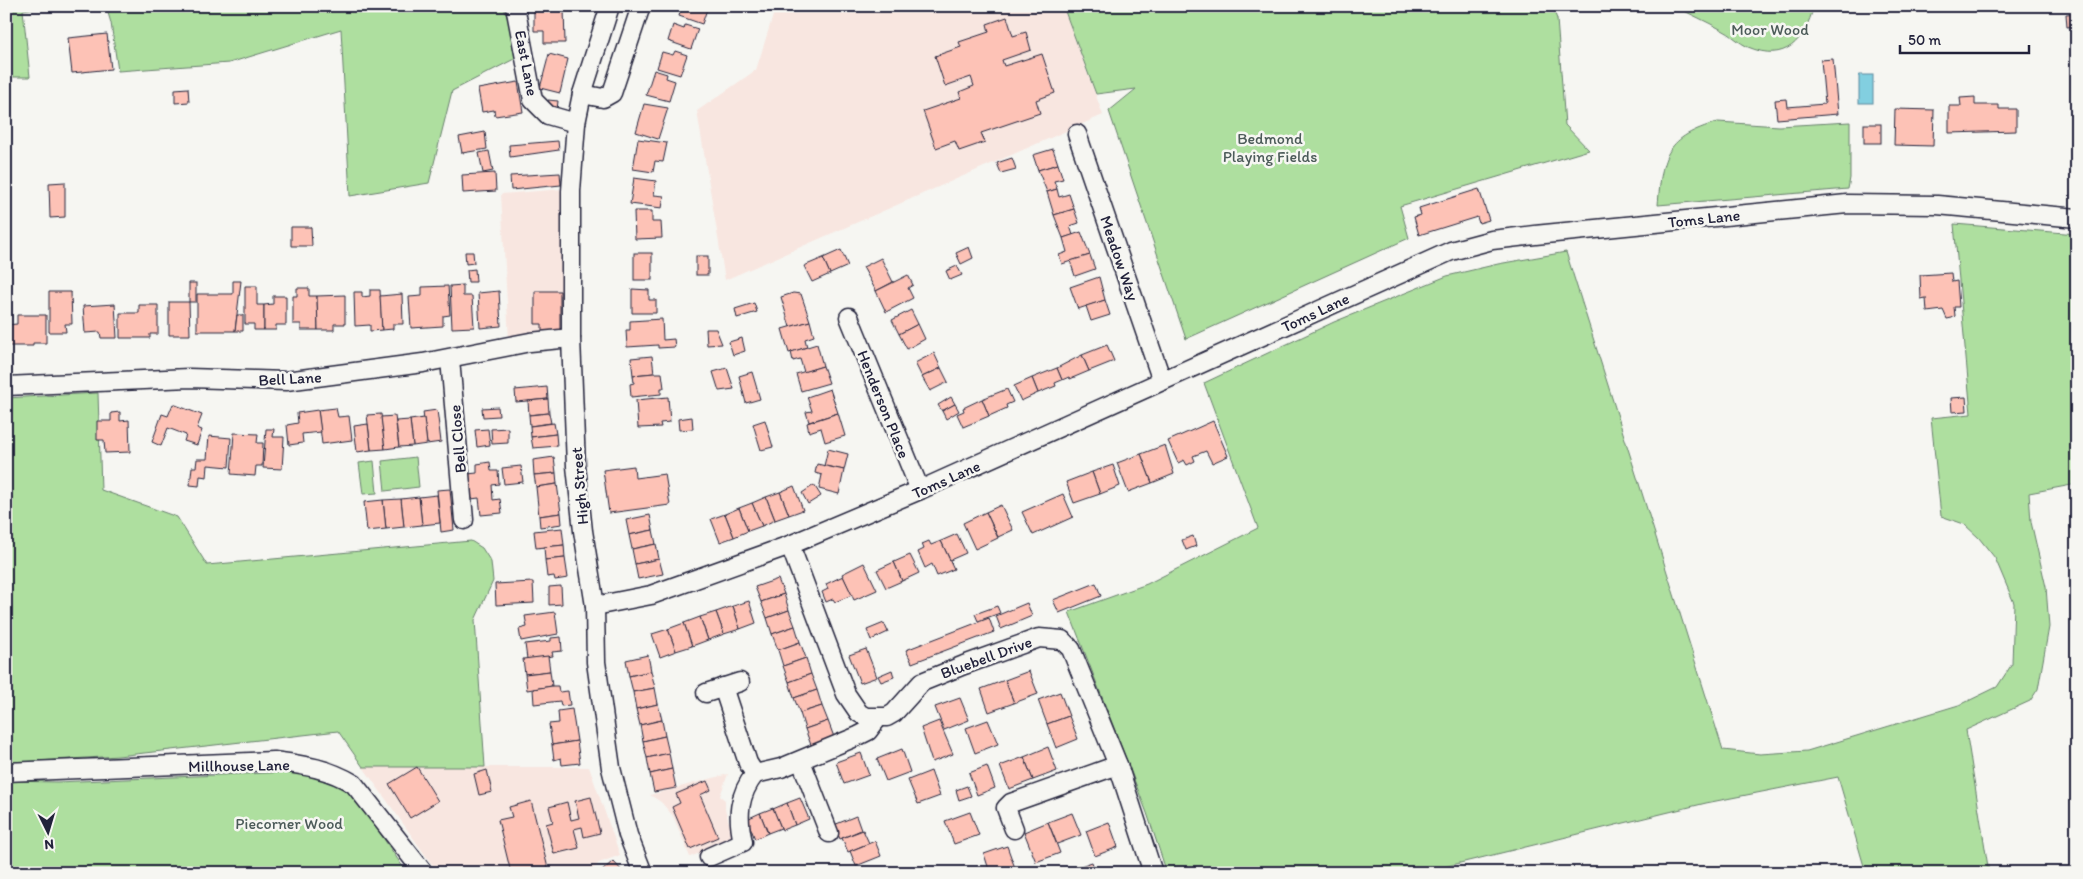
<svg xmlns="http://www.w3.org/2000/svg" width="2083" height="879" font-family="Itim,sans-serif">
<style>
.built{fill:#f8e6e0}
.green{fill:#aedf9f;stroke:#68806d}
.water{fill:#82cfe0;stroke:#5c8a9e}
.building{fill:#fdc2b6;stroke:#22223b}
.lines{fill:none;stroke-linecap:round;stroke-linejoin:round}
.minor-casing{stroke:#22223b;stroke-width:21}
.minor{stroke:#f6f6f2;stroke-width:18}
.labels{text-anchor:middle;stroke-width:5;stroke-linejoin:round;paint-order:stroke}
.park-label{font-size:16px;fill:#4c5b59;stroke:#f6f6f2}
.street-label{font-size:16px;fill:#22223b;stroke:#f6f6f2}
</style>
<rect width="100%" height="100%" fill="#f6f6f2"/>
<filter id="ink" filterUnits="userSpaceOnUse"><feTurbulence type="fractalNoise" baseFrequency=".02" numOctaves="2"/><feDisplacementMap in="SourceGraphic" scale="10" xChannelSelector="R" yChannelSelector="G"/><feConvolveMatrix kernelMatrix="1 2 1 2 8 2 1 2 1" color-interpolation-filters="sRGB"/></filter>
<g filter="url(#ink)">
<!-- built -->
<g class="built">
<polygon points="776,6 1063,6 1103,115 725,280 697,111 756,70"/>
<polygon points="563,189 562,337 509,340 501,194"/>
<polygon points="363,767 589,767 620,855 599,863 589,873 438,873"/>
<polygon points="728,774 720,796 725,800 725,809 734,839 690,857 673,816 661,802 650,795"/>
</g>
<!-- green -->
<g class="green">
<polygon points="6,6 49,6 23,10 30,77 6,77"/>
<polygon points="106,6 503,6 512,30 518,57 452,91 429,183 350,196 341,29 229,63 118,71 111,23"/>
<polygon points="1063,6 1552,6 1557,19 1565,125 1589,150 1400,206 1409,238 1186,339 1109,111 1136,89 1096,94"/>
<path d="M1674 6H1814C1804 41 1786 63 1748 47 1739 43 1731 34 1722 30 1706 21 1690 14 1674 6Z"/>
<path d="M1718 122 1779 126 1850 122V178L1848 189 1658 205C1662 155 1666 137 1718 122Z"/>
<polygon points="1954,224 2077,234 2077,484 2029,493 2031,522 2046,587 2049,627 2038,689 2030,701 1966,730 1989,873 1866,873 1838,777 1706,803 1419,873 1167,873 1147,813 1069,612 1147,584 1258,528 1204,383 1334,322 1447,276 1498,264 1566,252 1723,750 1760,754 1807,751 1962,704 1997,687 2012,664 2014,603 1995,558 1979,538 1964,524 1941,516 1931,418 1971,414"/>
<polygon points="98,393 101,490 177,517 207,565 471,541 482,548 491,562 493,581 475,620 485,767 363,767 338,731 118,756 6,763 6,398"/>
<polygon points="416,457 419,487 385,491 382,461"/>
<polygon points="374,461 377,493 363,494 359,463"/>
<polygon points="290,772 334,782 357,799 407,873 6,873 6,781 57,782"/>
</g>
<!-- water -->
<rect class="water" x="1859" y="75" width="14" height="28"/>
<!-- building -->
<g class="building">
<polygon points="682,6 708,6 702,24 679,16"/>
<polygon points="564,9 565,43 544,43 544,31 534,31 534,10"/>
<polygon points="2077,13 2077,33 2076,26 2067,27 2066,14"/>
<polygon points="1007,17 1013,36 1026,32 1031,50 1002,60 1004,66 1042,54 1055,93 1036,100 1040,113 981,133 985,142 959,151 955,141 936,148 923,111 961,98 959,92 974,86 971,77 945,86 935,56 961,47 959,42 989,32 987,24"/>
<polygon points="673,25 684,29 685,25 698,29 691,49 668,41"/>
<polygon points="107,34 111,69 72,73 68,38"/>
<polygon points="675,51 687,55 680,75 657,68 662,52 673,55"/>
<polygon points="549,54 568,59 560,93 540,88"/>
<polygon points="1833,59 1838,114 1777,119 1775,100 1786,99 1787,107 1825,104 1821,60"/>
<polygon points="654,70 667,74 666,78 675,81 669,101 646,95"/>
<polygon points="518,82 523,112 495,116 494,110 482,112 478,89"/>
<polygon points="188,88 189,102 175,103 175,89"/>
<polygon points="1975,97 1975,105 1999,105 1999,109 2016,109 2016,131 1949,133 1949,106 1961,106 1960,98"/>
<polygon points="548,100 558,101 557,110 547,110"/>
<polygon points="644,104 668,108 658,139 636,132"/>
<polygon points="1895,109 1934,110 1933,146 1894,145"/>
<rect x="1864" y="124" width="17" height="19"/>
<polygon points="485,132 487,149 462,153 459,137"/>
<polygon points="638,139 667,143 663,162 655,161 653,172 633,169"/>
<polygon points="558,141 559,150 510,157 509,145"/>
<polygon points="1053,149 1058,164 1038,170 1033,155"/>
<polygon points="489,151 493,171 483,173 479,153"/>
<polygon points="1012,158 1016,169 1001,173 997,163"/>
<polygon points="1058,164 1063,179 1054,181 1057,189 1047,192 1038,170"/>
<polygon points="495,173 496,191 463,193 462,175"/>
<polygon points="560,173 561,185 511,190 510,176"/>
<polygon points="634,178 656,181 654,195 664,196 662,208 630,204"/>
<polygon points="65,182 65,217 50,218 49,183"/>
<polygon points="1057,189 1059,197 1069,194 1074,209 1054,215 1047,192"/>
<polygon points="1479,189 1489,220 1479,223 1477,217 1419,235 1414,217 1421,215 1419,208"/>
<polygon points="1074,209 1079,223 1070,226 1073,235 1063,238 1054,215"/>
<polygon points="634,211 652,211 652,222 661,222 662,238 635,239"/>
<polygon points="291,227 311,227 312,246 291,246"/>
<polygon points="1081,232 1090,255 1062,264 1059,255 1067,252 1063,238"/>
<polygon points="969,247 973,258 961,264 956,253"/>
<polygon points="841,250 848,266 830,274 823,258"/>
<polygon points="465,252 473,252 474,263 466,264"/>
<rect x="634" y="253" width="18" height="27"/>
<polygon points="1090,255 1095,269 1075,276 1070,261"/>
<rect x="696" y="256" width="12" height="19"/>
<polygon points="823,258 830,274 812,282 804,266"/>
<polygon points="881,258 893,282 876,291 863,267"/>
<polygon points="957,266 962,275 950,280 946,271"/>
<polygon points="475,269 476,282 468,282 467,270"/>
<polygon points="1951,273 1952,282 1957,281 1959,307 1954,307 1955,316 1952,318 1947,319 1943,310 1927,312 1926,298 1921,299 1920,275"/>
<polygon points="908,275 913,285 908,288 913,298 886,312 876,291"/>
<polygon points="1099,277 1105,300 1078,309 1070,287"/>
<polygon points="233,281 241,281 235,331 197,331 197,294 233,294"/>
<rect x="189" y="283" width="7" height="19"/>
<polygon points="463,285 463,296 472,296 474,327 452,328 450,286"/>
<polygon points="245,286 257,286 257,305 264,305 264,330 254,330 254,324 245,324"/>
<polygon points="448,286 450,315 443,316 443,326 411,328 409,297 422,296 422,287"/>
<polygon points="297,288 309,288 309,296 317,296 318,330 301,330 301,324 293,324 293,296 297,296"/>
<polygon points="632,289 649,290 649,300 656,300 656,313 632,313"/>
<polygon points="370,290 380,290 382,330 370,331 370,325 355,326 354,292 362,292 362,297 370,296"/>
<polygon points="499,291 501,326 480,328 478,293"/>
<polygon points="535,291 560,291 560,334 542,334 542,324 535,324"/>
<polygon points="49,292 71,292 72,324 65,324 66,332 49,332"/>
<polygon points="793,293 801,294 810,321 790,327 781,297"/>
<polygon points="402,294 403,324 393,324 393,329 382,330 380,296"/>
<polygon points="345,295 345,324 334,324 334,330 318,330 317,296"/>
<polygon points="273,296 286,296 286,325 276,325 276,330 264,330 264,305 273,304"/>
<polygon points="1105,300 1110,315 1091,321 1086,306"/>
<polygon points="169,302 189,302 190,335 169,335"/>
<polygon points="754,303 757,312 737,318 735,309"/>
<polygon points="115,304 117,338 101,338 100,332 85,333 83,306"/>
<polygon points="139,305 158,305 158,334 150,334 150,338 120,338 120,313 139,313"/>
<polygon points="911,310 918,324 899,334 892,320"/>
<polygon points="17,315 46,315 46,343 33,343 33,346 6,346 6,325 17,324"/>
<polygon points="237,315 243,315 243,331 235,331"/>
<polygon points="662,319 663,340 674,339 675,347 658,348 658,345 627,347 626,330 630,330 630,321"/>
<polygon points="810,321 814,336 805,339 807,347 789,353 782,329"/>
<polygon points="918,324 925,339 907,349 899,334"/>
<polygon points="706,329 716,329 722,344 707,345"/>
<polygon points="742,338 745,351 733,355 729,342"/>
<polygon points="817,344 823,366 804,372 800,359 793,361 791,352"/>
<polygon points="1107,345 1114,361 1089,371 1082,355"/>
<polygon points="934,353 941,368 922,377 915,363"/>
<polygon points="1082,355 1089,371 1070,379 1069,377 1062,380 1057,368"/>
<polygon points="652,356 654,373 633,375 631,358"/>
<polygon points="823,366 829,383 801,391 796,374"/>
<polygon points="727,368 734,389 719,391 713,372"/>
<polygon points="941,368 948,382 930,391 922,377"/>
<polygon points="1057,368 1062,380 1055,383 1056,386 1038,393 1032,378"/>
<polygon points="752,372 760,399 746,403 739,376"/>
<polygon points="654,373 662,373 664,388 661,388 661,394 631,397 630,384 634,383 633,375"/>
<polygon points="1032,378 1038,393 1021,401 1014,386"/>
<polygon points="547,387 548,399 516,402 515,390"/>
<polygon points="830,389 838,413 809,422 806,412 812,411 807,397"/>
<polygon points="1007,389 1013,402 1006,405 1007,408 989,416 982,399"/>
<polygon points="668,397 670,422 660,423 661,427 638,428 636,400"/>
<polygon points="951,397 955,404 942,411 938,405"/>
<polygon points="1966,397 1967,411 1952,412 1951,398"/>
<polygon points="548,399 549,413 529,415 528,401"/>
<polygon points="982,399 989,416 963,427 957,414 964,411 963,408"/>
<polygon points="173,404 202,415 197,428 202,430 197,445 184,441 186,435 168,428 161,446 152,442 162,414 168,416"/>
<polygon points="955,404 959,411 946,419 942,411"/>
<polygon points="498,407 499,416 483,417 482,408"/>
<polygon points="336,408 338,417 349,416 352,440 322,444 318,410"/>
<polygon points="318,410 321,432 302,434 303,443 289,445 287,425 298,423 297,413"/>
<polygon points="437,410 441,442 427,444 423,412"/>
<polygon points="120,412 120,421 129,420 130,452 105,453 104,440 97,440 97,421 111,421 111,413"/>
<polygon points="549,413 551,423 530,426 529,415"/>
<polygon points="838,413 845,436 825,442 821,428 809,432 807,423"/>
<polygon points="381,414 385,449 371,450 367,415"/>
<polygon points="395,416 399,447 385,449 381,417"/>
<polygon points="692,417 693,429 679,430 678,419"/>
<polygon points="424,418 427,444 413,446 410,420"/>
<polygon points="410,420 413,446 399,447 396,421"/>
<polygon points="765,420 773,447 761,450 753,424"/>
<polygon points="1213,421 1228,456 1212,463 1206,451 1193,456 1195,461 1187,465 1184,460 1178,463 1168,441"/>
<polygon points="554,423 556,434 531,437 530,426"/>
<polygon points="368,424 371,450 357,452 354,426"/>
<polygon points="508,428 508,443 492,444 491,429"/>
<polygon points="266,429 274,429 273,437 284,437 282,469 263,468"/>
<polygon points="488,429 490,445 477,447 475,430"/>
<polygon points="234,433 258,434 257,443 263,443 262,466 256,466 255,476 231,474"/>
<polygon points="556,434 557,446 533,448 531,437"/>
<polygon points="209,436 231,438 229,467 208,465 207,477 200,476 199,486 190,485 192,467 196,467 197,459 207,459"/>
<polygon points="1165,445 1174,474 1152,483 1141,454"/>
<polygon points="828,449 848,454 844,470 824,466"/>
<polygon points="1141,454 1152,483 1128,492 1117,463"/>
<polygon points="554,457 556,473 534,475 533,460"/>
<polygon points="490,462 491,471 498,471 499,484 492,485 493,500 500,499 502,513 481,515 479,498 471,499 468,474 477,473 477,464"/>
<polygon points="817,464 844,470 839,494 819,489 822,475 815,473"/>
<polygon points="1113,465 1120,486 1100,494 1092,472"/>
<polygon points="521,466 523,482 504,484 502,468"/>
<polygon points="634,466 635,478 665,474 670,505 609,513 603,470"/>
<polygon points="1092,472 1100,494 1074,503 1066,482"/>
<polygon points="556,473 557,484 536,487 534,475"/>
<polygon points="557,484 561,513 539,516 536,487"/>
<polygon points="814,485 821,496 808,504 802,493"/>
<polygon points="794,486 803,510 789,515 780,492"/>
<polygon points="450,489 454,530 441,532 437,490"/>
<polygon points="780,492 789,515 775,520 766,497"/>
<polygon points="1063,494 1073,517 1033,535 1022,512"/>
<polygon points="437,495 440,523 422,525 419,497"/>
<polygon points="419,497 422,525 404,527 401,499"/>
<polygon points="766,497 775,520 762,526 752,503"/>
<polygon points="401,499 404,527 386,529 383,500"/>
<polygon points="383,500 386,529 367,531 364,502"/>
<polygon points="752,503 762,526 748,531 739,508"/>
<polygon points="1001,505 1013,530 998,537 986,512"/>
<polygon points="739,508 748,531 734,537 725,514"/>
<polygon points="986,512 998,538 975,549 963,523"/>
<polygon points="561,513 562,524 540,527 539,516"/>
<polygon points="725,514 734,537 720,542 711,519"/>
<polygon points="650,515 653,530 629,535 626,520"/>
<polygon points="562,528 564,545 536,548 534,531"/>
<polygon points="653,530 656,544 632,549 629,535"/>
<polygon points="957,534 966,553 950,560 941,541"/>
<polygon points="1193,536 1196,546 1186,550 1182,540"/>
<polygon points="929,541 931,545 941,541 954,569 937,576 932,564 925,568 918,552 924,549 922,544"/>
<polygon points="656,544 659,559 635,564 632,549"/>
<polygon points="564,545 565,558 545,560 544,547"/>
<polygon points="910,555 919,573 902,581 894,562"/>
<polygon points="565,558 568,578 555,580 554,576 547,577 545,560"/>
<polygon points="659,559 663,574 638,579 635,564"/>
<polygon points="894,562 902,581 886,588 877,570"/>
<polygon points="864,563 877,590 854,600 842,574"/>
<polygon points="843,576 852,595 835,602 833,599 826,602 822,592 828,589 826,584"/>
<polygon points="778,579 784,594 761,602 755,587"/>
<polygon points="533,582 534,603 496,605 495,584"/>
<polygon points="1096,583 1101,596 1059,613 1053,600"/>
<polygon points="561,586 562,604 549,605 549,587"/>
<polygon points="784,594 789,610 767,618 761,602"/>
<polygon points="749,601 756,623 740,629 733,606"/>
<polygon points="1027,603 1032,616 1001,629 996,616"/>
<polygon points="733,606 740,629 724,634 716,612"/>
<polygon points="997,606 1000,613 978,621 975,614"/>
<polygon points="789,610 795,626 772,634 767,618"/>
<polygon points="555,612 558,634 521,641 519,629 527,627 525,616"/>
<polygon points="716,612 724,634 708,640 700,617"/>
<polygon points="700,617 708,640 692,646 684,623"/>
<polygon points="989,618 994,632 912,663 906,650"/>
<polygon points="684,623 692,646 676,651 668,629"/>
<polygon points="884,623 888,632 871,640 867,630"/>
<polygon points="795,626 800,642 778,650 772,634"/>
<polygon points="668,629 676,651 660,657 652,634"/>
<polygon points="561,637 562,651 552,652 553,656 527,659 525,644 551,641 551,638"/>
<polygon points="800,642 806,658 783,666 778,650"/>
<polygon points="866,649 877,677 860,683 849,655"/>
<polygon points="648,655 651,671 629,676 626,660"/>
<polygon points="548,656 550,671 525,674 523,659"/>
<polygon points="806,658 811,674 789,682 783,666"/>
<polygon points="892,670 894,677 881,682 878,676"/>
<polygon points="550,671 552,686 527,690 525,674"/>
<polygon points="651,671 655,688 633,692 629,676"/>
<polygon points="1029,671 1038,694 1014,703 1005,680"/>
<polygon points="811,674 817,690 794,698 789,682"/>
<polygon points="1005,680 1014,703 989,712 981,689"/>
<polygon points="552,686 558,686 559,692 568,691 570,705 561,706 560,701 534,704 533,689"/>
<polygon points="655,688 658,704 636,709 633,692"/>
<polygon points="817,690 822,706 800,713 794,698"/>
<polygon points="1060,692 1069,716 1047,724 1038,700"/>
<polygon points="960,698 969,720 944,730 935,707"/>
<polygon points="658,704 662,720 640,725 636,709"/>
<polygon points="822,706 828,721 805,729 800,713"/>
<polygon points="572,709 577,741 552,745 549,724 559,723 558,711"/>
<polygon points="1069,716 1078,739 1056,748 1047,724"/>
<polygon points="662,720 665,736 643,741 640,725"/>
<polygon points="988,720 998,744 975,753 966,728"/>
<polygon points="828,721 834,737 811,745 805,729"/>
<polygon points="939,721 953,754 932,762 921,728"/>
<polygon points="665,736 669,753 647,758 643,741"/>
<polygon points="577,741 580,763 562,765 561,758 554,760 552,745"/>
<polygon points="1048,747 1057,771 1033,780 1024,757"/>
<polygon points="902,749 910,772 886,781 877,759"/>
<polygon points="669,753 672,769 650,774 647,758"/>
<polygon points="861,753 869,775 844,784 836,762"/>
<polygon points="1024,757 1033,780 1009,789 1000,766"/>
<polygon points="987,766 995,788 977,795 969,773"/>
<polygon points="417,767 438,801 410,818 389,784"/>
<polygon points="672,769 676,788 654,792 650,774"/>
<polygon points="487,770 492,792 479,795 474,774"/>
<polygon points="931,771 940,796 918,804 908,780"/>
<polygon points="707,781 711,790 700,795 718,837 690,849 672,807 680,803 676,794"/>
<polygon points="967,786 971,796 959,800 956,790"/>
<polygon points="591,797 600,833 584,837 582,827 574,829 579,848 554,854 546,824 553,822 549,807 567,802 571,820 579,818 575,801"/>
<polygon points="800,798 809,819 795,825 787,803"/>
<polygon points="531,801 549,872 511,873 498,820 512,817 509,807"/>
<polygon points="787,803 795,825 782,830 773,809"/>
<polygon points="773,808 781,828 768,833 760,813"/>
<polygon points="970,812 979,835 954,844 945,821"/>
<polygon points="760,813 768,833 755,839 747,819"/>
<polygon points="1072,813 1081,835 1057,844 1048,822"/>
<polygon points="856,816 861,830 840,839 834,825"/>
<polygon points="1048,822 1060,853 1036,862 1024,832"/>
<polygon points="1109,822 1118,847 1095,856 1086,831"/>
<polygon points="863,830 869,843 848,852 842,838"/>
<polygon points="875,841 881,856 856,866 850,851"/>
<polygon points="1007,846 1015,868 1001,873 990,873 984,854"/>
<polygon points="613,861 624,873 600,873"/>
<polygon points="1092,862 1096,873 1066,873 1066,871"/>
</g>
<g class="lines">
<!-- minor casing -->
<g class="minor-casing">
<g id="minor">
<polyline points="515,6 533,100 548,115 576,123"/>
<polyline points="610,6 582,94 576,123 571,191 571,338 576,466 583,531 595,606 596,662 611,768 628,835 643,873"/>
<polyline points="582,94 603,98 612,93 641,6"/>
<polyline points="1077,134 1162,381"/>
<polyline points="849,317 920,490"/>
<polyline points="450,359 464,520"/>
<polyline points="6,386 189,378 286,381 423,363 530,342 571,338"/>
<polyline points="790,545 846,694 859,713 866,717 887,717 894,713 922,682 964,665 1039,638 1062,640 1071,649 1118,765 1153,873"/>
<polyline points="595,606 651,595 790,545 920,490 1451,251 1492,240 1535,235 1847,204 1937,205 2077,218"/>
<polyline points="723,687 748,763 755,774"/>
<polyline points="706,693 740,682"/>
<polyline points="801,761 829,833"/>
<path d="M6 772 274 761C303 765 328 768 354 784L424 873"/>
<polyline points="1014,829 1006,808 1011,803 1118,765"/>
<path d="M709 857 743 842C737 817 738 795 755 774L781 768 858 736 868 731 878 718"/>
</g>
</g>
<!-- minor -->
<use href="#minor" class="minor"/>
</g>
</g>
<g class="labels">
<!-- park labels -->
<g class="park-label">
<text x="1770" y="35">Moor Wood</text>
<text x="1270" y="144">Bedmond<tspan x="1270" dy="18">Playing Fields</tspan></text>
<text x="289" y="829">Piecorner Wood</text>
</g>
<!-- street labels -->
<g class="street-label">
<text transform="translate(527 63) rotate(79)" y="6">East Lane</text>
<text transform="translate(1704 218) rotate(-6)" y="6">Toms Lane</text>
<text transform="translate(1120 258) rotate(71)" y="6">Meadow Way</text>
<text transform="translate(1315 312) rotate(-25)" y="6">Toms Lane</text>
<text transform="translate(290 378) rotate(-3)" y="6">Bell Lane</text>
<text transform="translate(884 404) rotate(68)" y="6">Henderson Place</text>
<text transform="translate(457 439) rotate(-95)" y="6">Bell Close</text>
<text transform="translate(946 479) rotate(-24)" y="6">Toms Lane</text>
<text transform="translate(579 486) rotate(-95)" y="6">High Street</text>
<text transform="translate(986 657) rotate(-20)" y="6">Bluebell Drive</text>
<text transform="translate(239 765) rotate(-1)" y="6">Millhouse Lane</text>
</g>
</g>
<!-- margin -->
<rect width="2083" height="879" fill="none" stroke="#f6f6f2" stroke-width="25"/>
<rect x="12" y="12" width="2058" height="854" fill="none" stroke="#22223b" stroke-width="2" filter="url(#ink)"/>
<!-- north arrow -->
<g transform="translate(48 832) rotate(175)" stroke="#f6f6f2" stroke-width="4" paint-order="stroke">
<path d="M0-4L9 19L0 12L-9 19Z" fill="#22223b"/>
<text y="-8" font-size="14" font-weight="bold" text-anchor="middle" fill="#22223b">N</text>
</g>
<!-- scale -->
<path d="M1900 45v8h129v-8" fill="none" stroke="#22223b" stroke-width="2.5"/>
<text x="1908" y="45" font-size="15" fill="#22223b" stroke="#f6f6f2" stroke-width="4" paint-order="stroke">50 m</text>
</svg>
